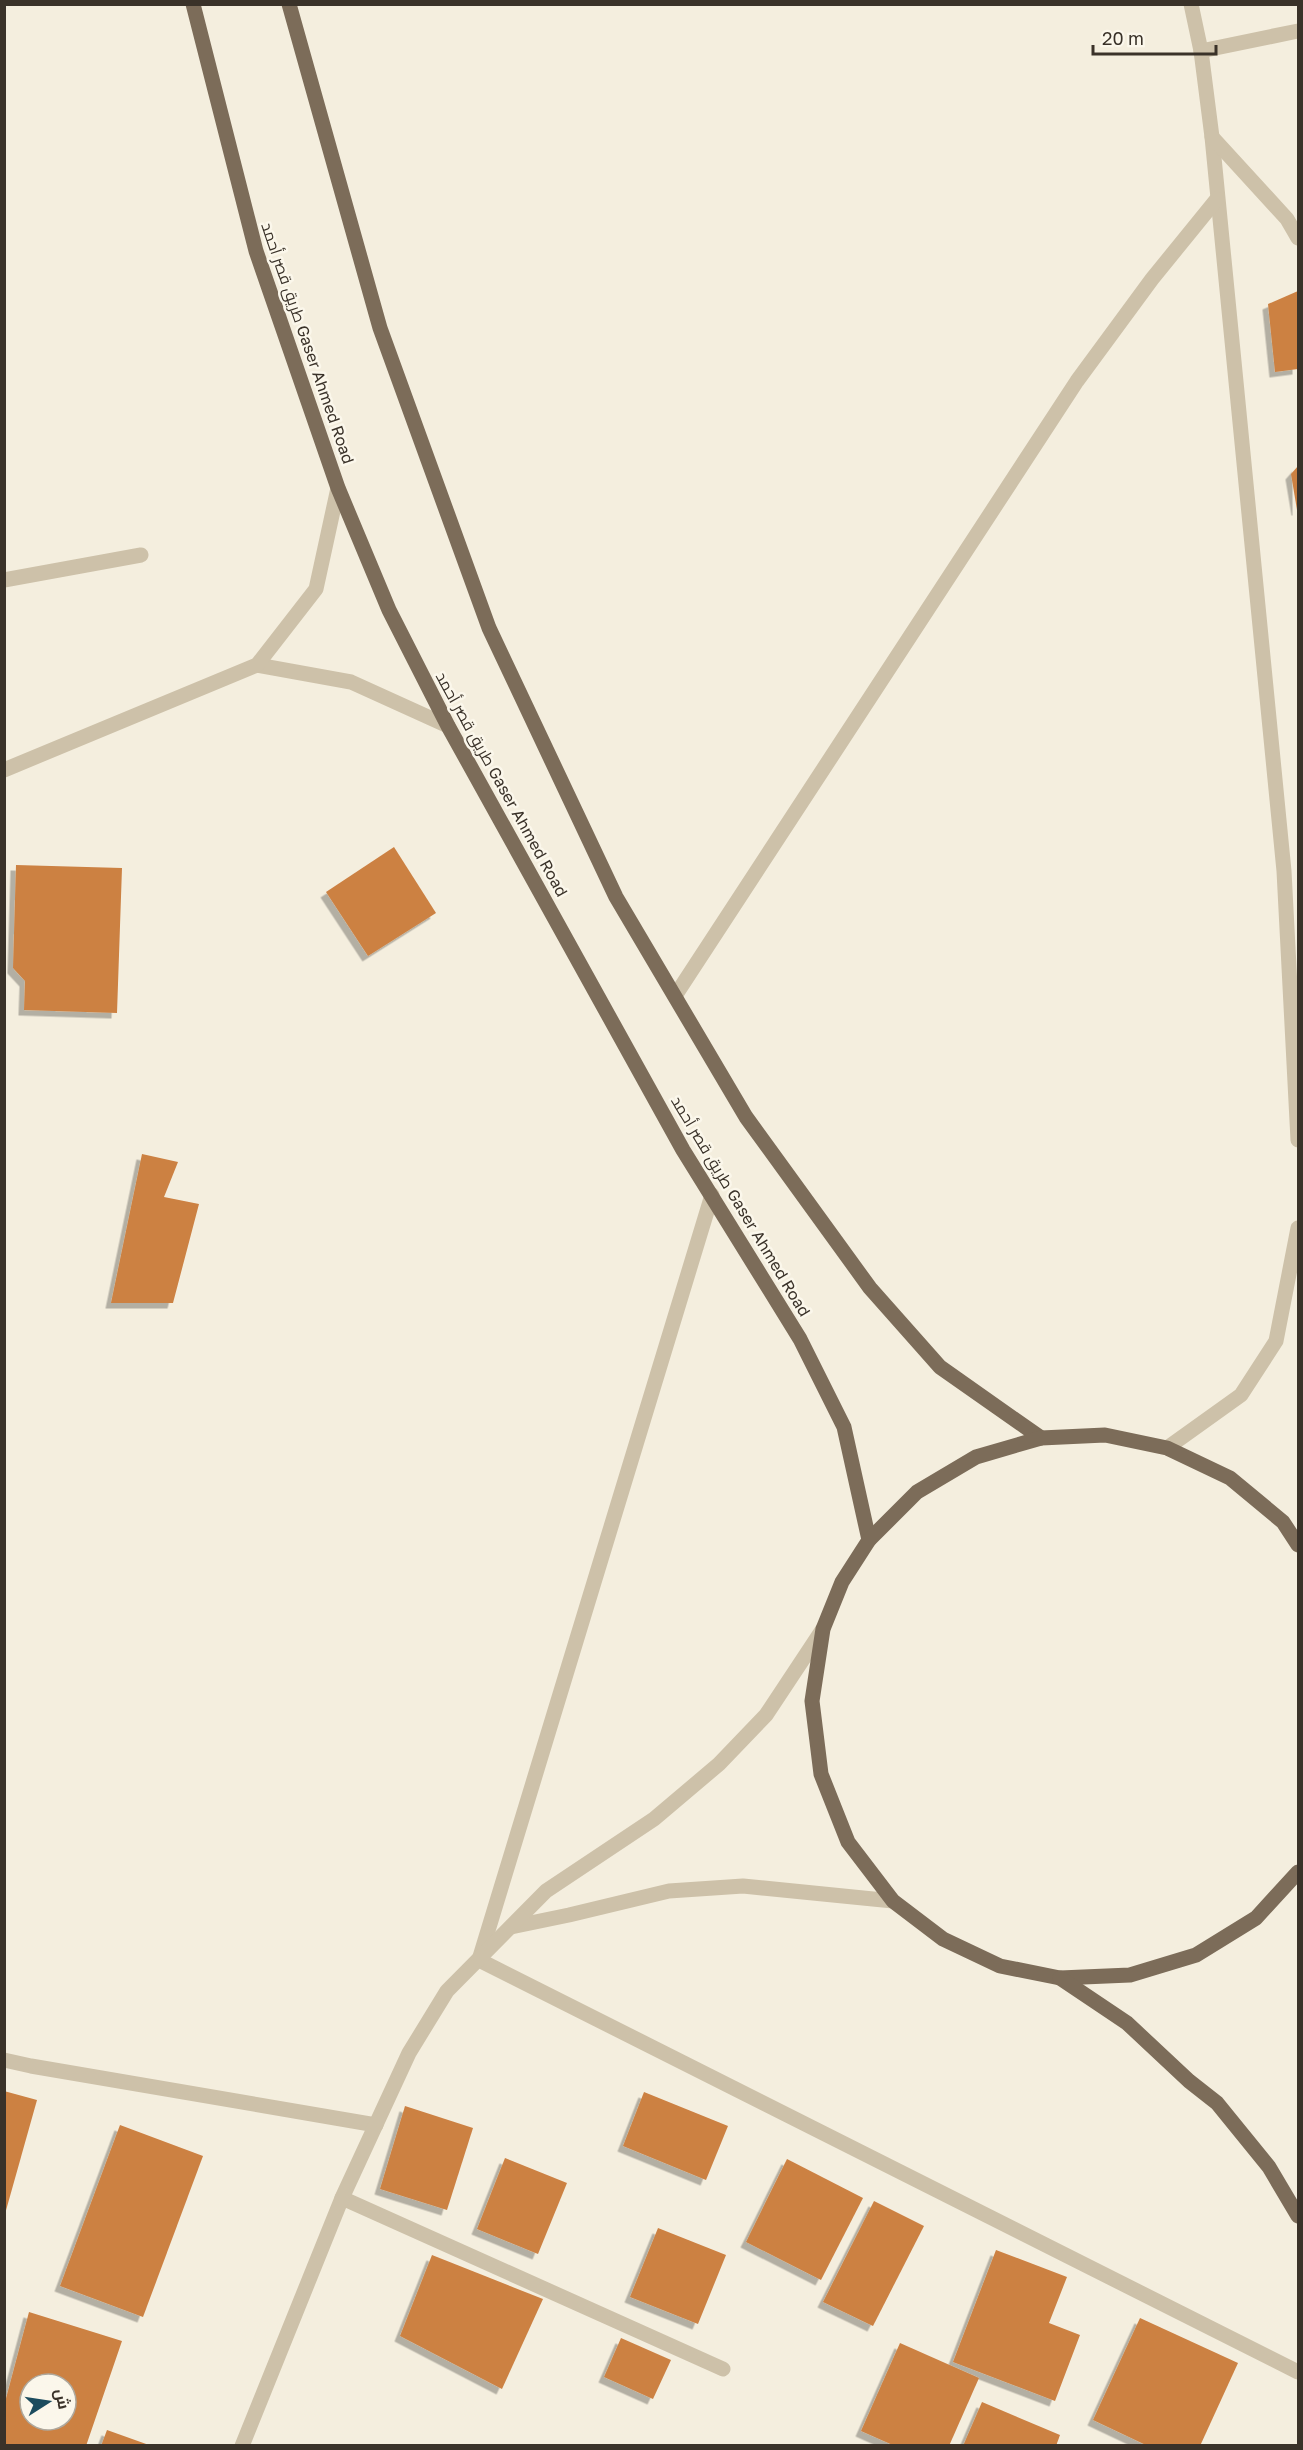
<svg xmlns="http://www.w3.org/2000/svg" width="1303" height="2450" font-family="'Golos Text',Cairo,sans-serif">
<style>
.building{fill:#cc8143;fill-rule:evenodd;filter:url(#shadow)}
.lines{fill:none;stroke-linecap:round;stroke-linejoin:round}
.minor{stroke:#cdc1a9;stroke-width:15}
.major{stroke:#7c6c59;stroke-width:15}
.labels{text-anchor:middle;stroke-width:5;stroke-linejoin:round;paint-order:stroke}
.street-label{font-size:16px;fill:#3a3229;stroke:#fbf7eb}
</style>
<defs>
<filter id="shadow"><feDropShadow dx="-5.5" dy="5.5" stdDeviation="0" flood-color="#0004"/></filter>
</defs>
<rect width="100%" height="100%" fill="#f4eede"/>
<!-- building -->
<g class="building">
<polygon points="1298,291 1298,369 1275,372 1268,304"/>
<polygon points="1298,466 1298,510 1297,510 1291,474"/>
<polygon points="394,847 436,913 368,956 326,892"/>
<polygon points="16,865 122,868 117,1013 24,1010 25,981 13,968"/>
<polygon points="142,1154 178,1162 164,1197 199,1204 173,1303 111,1303"/>
<polygon points="4,2091 37,2100 5,2214 4,2214"/>
<polygon points="644,2092 728,2126 706,2180 623,2146"/>
<polygon points="405,2106 473,2128 447,2210 380,2189"/>
<polygon points="120,2125 203,2156 143,2317 60,2286"/>
<polygon points="505,2158 567,2183 538,2254 477,2229"/>
<polygon points="787,2159 863,2198 821,2280 746,2242"/>
<polygon points="874,2201 924,2226 873,2326 823,2302"/>
<polygon points="658,2228 726,2255 698,2324 630,2297"/>
<polygon points="996,2250 1067,2277 1049,2323 1080,2335 1055,2401 953,2362"/>
<polygon points="432,2255 543,2299 502,2389 400,2336"/>
<path d="M29 2312 122 2341 86 2446H4V2406ZM30 2384H66V2420H30Z"/>
<polygon points="1140,2318 1238,2363 1200,2446 1148,2446 1093,2420"/>
<polygon points="621,2338 671,2360 653,2399 604,2377"/>
<polygon points="900,2343 979,2378 949,2446 895,2446 861,2431"/>
<polygon points="982,2402 1060,2435 1056,2446 963,2446"/>
<polygon points="107,2430 149,2445 149,2446 101,2446"/>
</g>
<g class="lines">
<!-- minor -->
<g class="minor">
<polyline points="1191,4 1201,51 1212,137 1284,871 1298,1140"/>
<polyline points="1201,51 1298,31"/>
<polyline points="1212,137 1287,219 1298,238"/>
<polyline points="4,580 141,555"/>
<polyline points="257,665 351,682 448,726"/>
<polyline points="4,770 257,665 316,589 338,488"/>
<polyline points="675,996 1077,381 1152,279 1217,199"/>
<polyline points="712,1195 479,1960 1298,2372"/>
<polyline points="1167,1448 1241,1395 1276,1341 1298,1228"/>
<polyline points="511,1927 569,1915 669,1891 743,1886 893,1901"/>
<polyline points="4,2060 31,2066 376,2125"/>
<polyline points="342,2198 723,2369"/>
<polyline points="242,2446 342,2198 409,2053 447,1991 546,1891 654,1819 719,1764 766,1715 823,1629"/>
</g>
<!-- major -->
<g class="major">
<polyline points="193,4 256,251 338,488 389,610 448,726 683,1150 800,1339 844,1427 869,1540"/>
<polyline points="289,4 380,328 489,628 616,897 746,1117 870,1288 940,1367 1041,1438"/>
<polyline points="1298,1545 1283,1522 1230,1478 1167,1448 1105,1435 1041,1438 976,1457 917,1492 869,1540 842,1582 823,1629 812,1701 821,1774 848,1842 893,1901 943,1939 1000,1966 1060,1978 1130,1975 1196,1955 1256,1918 1298,1872"/>
<polyline points="1060,1978 1127,2023 1189,2081 1217,2103 1269,2167 1298,2216"/>
</g>
</g>
<g class="labels">
<!-- street labels -->
<g class="street-label">
<text transform="translate(308 343) rotate(71)" y="6">طريق قصر أحمد Gaser Ahmed Road</text>
<text transform="translate(502 784) rotate(61)" y="6">طريق قصر أحمد Gaser Ahmed Road</text>
<text transform="translate(741 1206) rotate(59)" y="6">طريق قصر أحمد Gaser Ahmed Road</text>
</g>
</g>
<!-- border -->
<rect width="1303" height="2450" fill="none" stroke="#3a3229" stroke-width="12"/>
<!-- north arrow -->
<g transform="translate(48 2402) rotate(78)"><circle r="28" fill="#fbf7eb" stroke="#aea89d" stroke-width="1.5"/>
<path d="M0-4.5L10 22L0 15L-10 22Z" fill="#1c4c5e"/>
<text y="-9" font-size="16" font-weight="bold" text-anchor="middle" fill="#3a3229">ش</text>
</g>
<!-- scale -->
<path d="M1093 45v9h123v-9" fill="none" stroke="#3a3229" stroke-width="3"/>
<text x="1102" y="45" font-size="18" fill="#3a3229" stroke="#fbf7eb" stroke-width="4.5" paint-order="stroke">20 m</text>
</svg>
